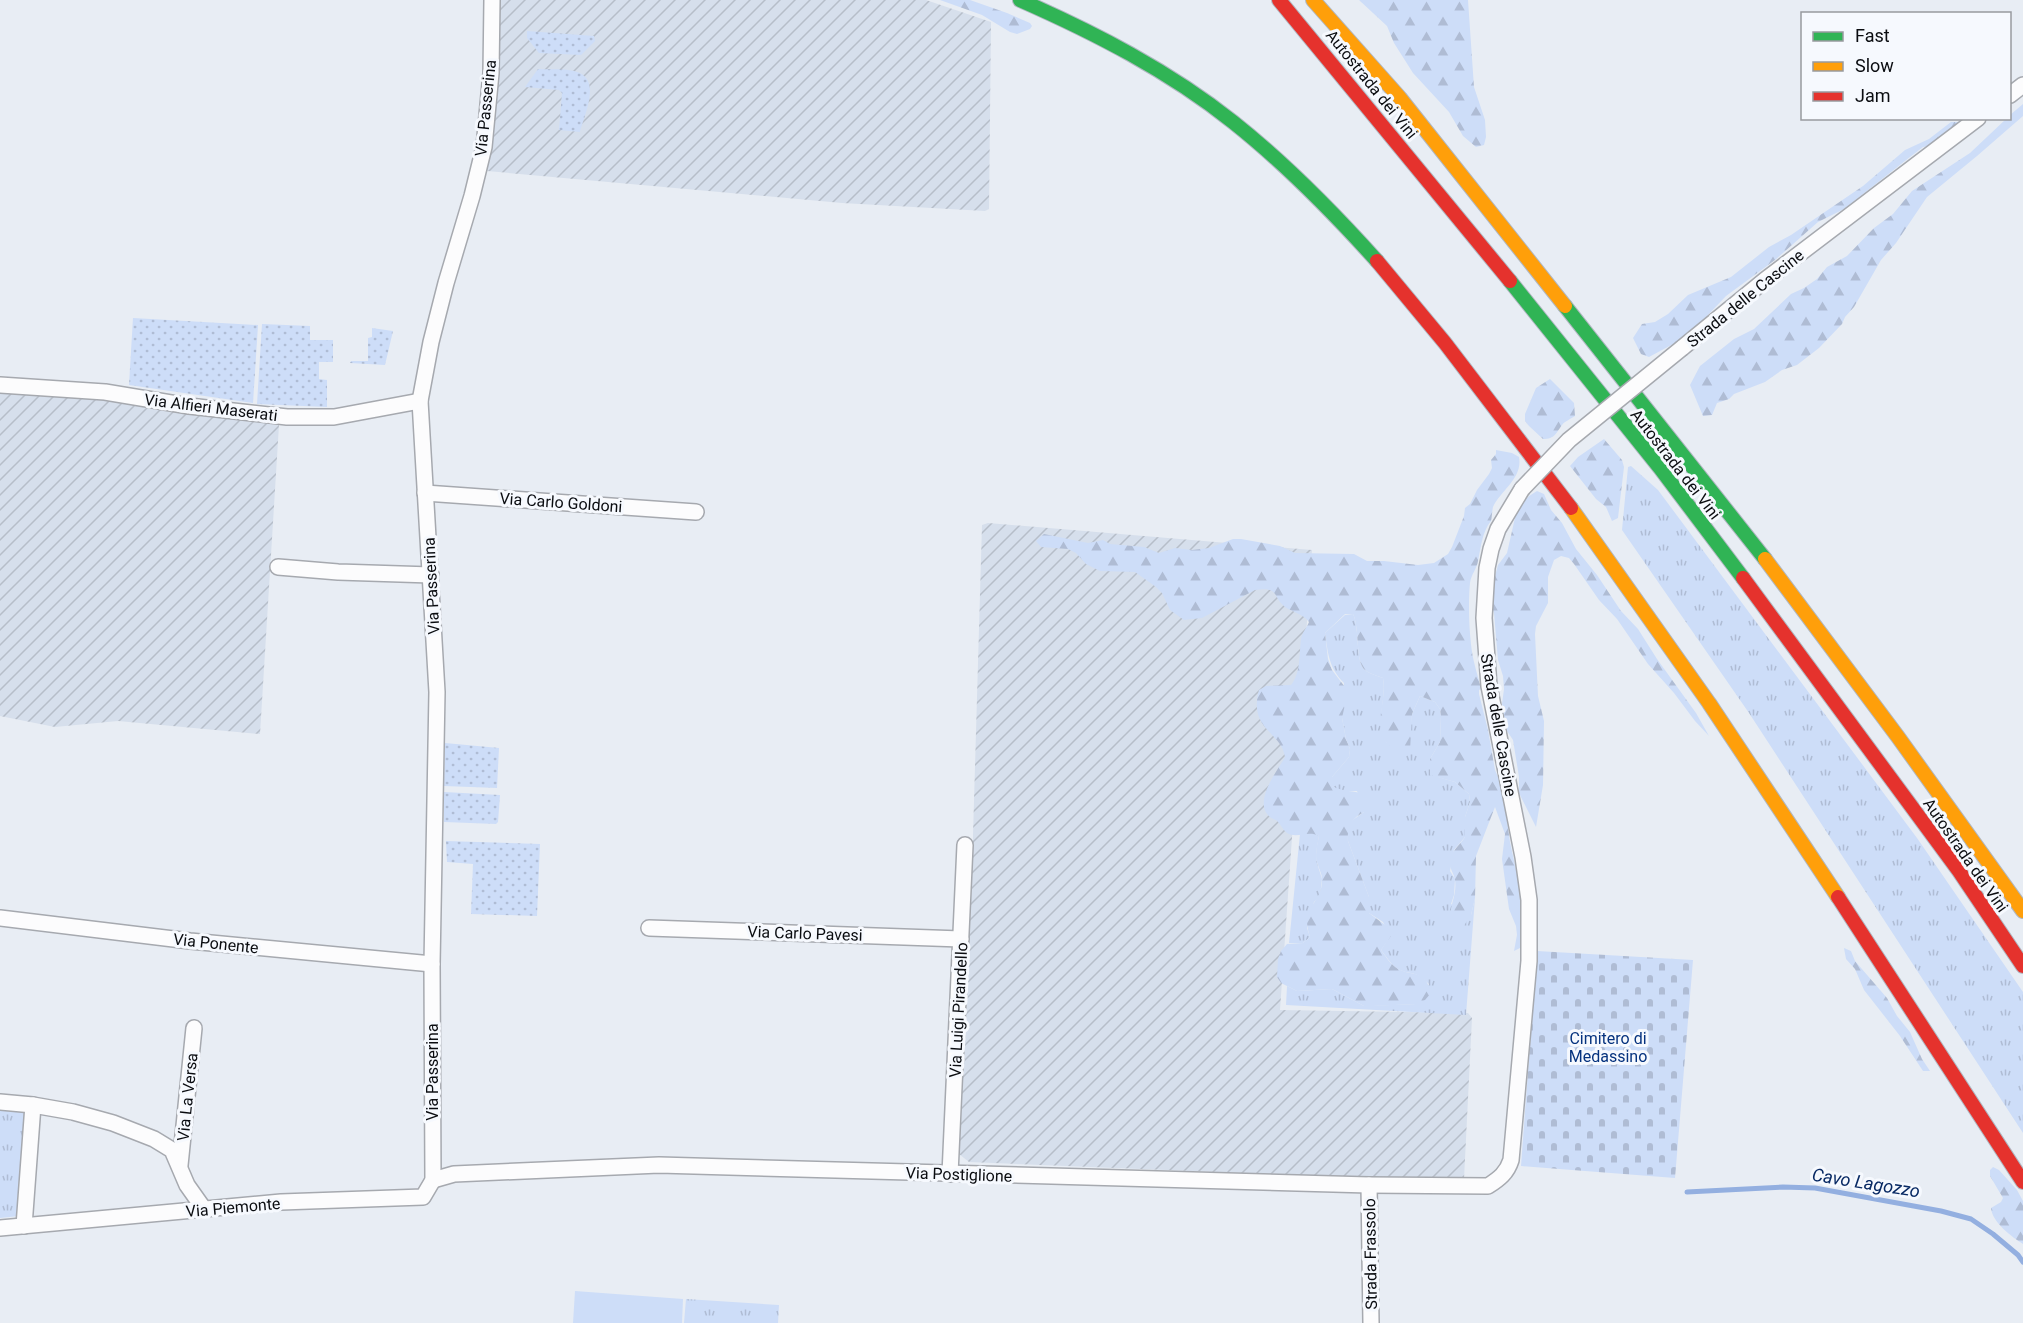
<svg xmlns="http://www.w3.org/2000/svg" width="2023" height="1323" font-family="Roboto,sans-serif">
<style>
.industrial{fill:url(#industrial-furrows)}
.grass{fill:url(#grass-tufts)}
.forest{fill:url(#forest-firs)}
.cemetery{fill:url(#cemetery-stones)}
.garden{fill:url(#garden-dots)}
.pitch{fill:#cdddf8}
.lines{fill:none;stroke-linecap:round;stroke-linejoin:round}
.stream{stroke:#93afe0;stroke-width:5}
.street-casing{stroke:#a6a9af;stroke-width:18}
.fast-casing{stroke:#b0b7c1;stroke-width:16}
.slow-casing{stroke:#b0b7c1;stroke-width:16}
.jam-casing{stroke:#b0b7c1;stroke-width:16}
.street{stroke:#fcfcfd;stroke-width:15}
.fast{stroke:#30b455;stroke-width:14}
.slow{stroke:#ff9f0a;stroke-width:14}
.jam{stroke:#e5322d;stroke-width:14}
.street-bridge-casing{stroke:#a6a9af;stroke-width:18;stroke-linecap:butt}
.street-bridge{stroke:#fcfcfd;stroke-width:15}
.labels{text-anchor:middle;stroke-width:6;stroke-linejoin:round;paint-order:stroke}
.street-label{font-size:16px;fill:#0a0c10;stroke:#f6f9fe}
.park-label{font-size:16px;fill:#05327e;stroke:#f6f9fe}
.water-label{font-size:18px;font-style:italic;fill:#092a64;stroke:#f6f9fe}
</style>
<defs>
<pattern id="industrial-furrows" width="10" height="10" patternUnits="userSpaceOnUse" patternTransform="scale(1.5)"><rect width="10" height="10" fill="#d6dfec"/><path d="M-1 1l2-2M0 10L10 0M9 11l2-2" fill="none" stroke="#b6bec9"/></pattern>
<pattern id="grass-tufts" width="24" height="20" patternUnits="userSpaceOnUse" patternTransform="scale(1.5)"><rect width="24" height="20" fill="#cdddf8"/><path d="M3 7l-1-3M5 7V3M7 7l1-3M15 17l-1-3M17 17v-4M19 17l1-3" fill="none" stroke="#afbcd4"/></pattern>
<pattern id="forest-firs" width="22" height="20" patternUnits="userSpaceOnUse" patternTransform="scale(1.5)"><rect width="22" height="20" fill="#cdddf8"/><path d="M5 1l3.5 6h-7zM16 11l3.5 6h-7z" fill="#afbcd4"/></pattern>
<pattern id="cemetery-stones" width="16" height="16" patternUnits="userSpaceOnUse" patternTransform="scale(1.5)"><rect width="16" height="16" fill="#cdddf8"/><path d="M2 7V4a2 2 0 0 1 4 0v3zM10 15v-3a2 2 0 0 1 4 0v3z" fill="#afbcd4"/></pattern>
<pattern id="garden-dots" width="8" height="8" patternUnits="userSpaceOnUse" patternTransform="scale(1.5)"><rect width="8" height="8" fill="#cdddf8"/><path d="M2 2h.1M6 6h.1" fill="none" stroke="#afbcd4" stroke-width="1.8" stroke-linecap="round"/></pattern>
</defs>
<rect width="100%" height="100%" fill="#e8edf4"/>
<!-- industrial -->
<g class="industrial">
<polygon points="496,0 926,0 991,22 989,209 985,211 842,203 487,171 485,167"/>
<polygon points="0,391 76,395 279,425 260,734 118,721 55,727 0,716"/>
<polygon points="988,523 1312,550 1280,1010 1468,1013 1472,1018 1464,1179 1460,1182 969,1162 959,1154 972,870 982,525"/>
</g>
<!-- grass -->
<g class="grass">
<polygon points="1631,466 1658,490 1917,838 2023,992 2023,1133 1749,713 1622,530 1628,467"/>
<path d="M1353 614C1360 628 1355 662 1365 670 1370 674 1378 676 1383 678 1387 700 1374 724 1387 743L1411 723 1412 714 1420 696 1435 702 1440 709 1441 716 1440 742 1430 759 1438 777 1455 782 1469 794 1470 802 1465 817V837L1454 850 1450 871 1455 879 1454 895 1451 904 1471 915 1475 898 1466 1015 1286 1005 1287 986 1297 991 1332 989 1364 1006 1416 1004 1429 984C1414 969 1412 976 1398 969 1391 965 1386 956 1381 950L1390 936 1383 922 1369 913V897L1348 841 1347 831 1350 822 1364 812 1357 791H1340L1332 786V777L1349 757 1350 749 1346 739 1342 718 1344 683C1329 668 1328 654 1325 633L1345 615Z"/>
<polygon points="1312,832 1319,836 1316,853 1317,863 1322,879 1320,896 1314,902 1307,928 1310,937 1303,943 1289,943 1300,834"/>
<polygon points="0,1109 27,1111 19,1216 0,1218"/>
<polygon points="686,1299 779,1305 778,1323 684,1323"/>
</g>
<!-- forest -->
<g class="forest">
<polygon points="940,0 970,0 1007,13 1030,23 1032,26 1030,29 1017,34 1010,32 982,15"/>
<polygon points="1359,0 1468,0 1474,87 1485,120 1486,137 1484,145 1476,147 1463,136 1449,112 1413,73 1394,43 1387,26"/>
<polygon points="2023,104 2023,116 1977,156 1927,197 1896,243 1881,260 1854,307 1845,317 1842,324 1819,348 1797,365 1782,370 1765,382 1734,394 1729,399 1717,403 1712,415 1703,416 1690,385 1700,366 1734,339 1754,329 1791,294 1804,288 1817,279 1827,267 1847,256 1874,228 1893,214 1912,191 1970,153 2006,119 2010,118 2010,115"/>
<polygon points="1951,122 1961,122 1930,146 1923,147 1910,157 1844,209 1818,222 1775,260 1726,296 1688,336 1649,357 1641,354 1633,338 1642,324 1655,322 1668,314 1688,295 1731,277 1769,247 1791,235 1863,186 1905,150 1929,139"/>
<path d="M1550 379 1574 403 1575 416C1571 419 1565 421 1562 425 1556 433 1555 439 1543 439L1529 426 1525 421V414L1536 388Z"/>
<polygon points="1604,439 1622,460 1624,467 1618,518 1612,521 1606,507 1596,499 1570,466 1578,457"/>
<path d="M1496 450 1512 453 1519 457C1523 478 1501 490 1493 507 1492 511 1492 517 1491 521 1482 532 1481 547 1478 561 1477 568 1471 575 1470 583 1468 603 1469 642 1474 662 1476 671 1479 680 1481 689L1479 690V694L1488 730 1495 770 1502 786 1510 842 1521 893 1523 940 1520 948 1514 951 1517 935 1516 926 1509 909 1502 859 1505 834 1495 807 1476 856 1475 898 1471 915 1461 930 1454 932C1444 910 1458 899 1455 880 1454 873 1449 869 1450 861 1451 851 1460 845 1465 837V817L1470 802 1469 794 1455 782 1430 775V759L1440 742 1441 716 1440 709 1435 702 1420 696 1412 714 1410 751 1401 753C1365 737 1388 706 1383 678 1378 676 1370 674 1365 670 1355 662 1360 628 1353 614H1345L1325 633 1328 659 1332 670 1348 691 1342 718 1346 739 1350 749 1349 757 1332 777V786C1343 792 1354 790 1365 795L1364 812C1351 819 1347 826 1348 841L1369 897V913L1389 928 1391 936 1381 950C1386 957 1391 965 1398 969 1414 977 1425 969 1431 993L1425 1000 1417 1004 1373 1006H1364L1332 989 1297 991 1281 983 1277 977 1278 959 1281 951 1287 944 1303 943 1310 937C1299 906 1323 904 1322 879 1322 874 1319 869 1318 865 1314 856 1317 846 1319 836 1308 830 1297 839 1287 833 1283 830 1281 825 1278 822 1276 819 1272 819 1270 817 1252 802 1278 770 1285 757 1281 731 1248 730 1259 690L1266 686 1291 685C1301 673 1299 654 1301 639 1302 633 1307 627 1309 622 1302 613 1294 613 1285 607 1272 597 1280 586 1255 590L1202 618 1184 620 1170 610 1162 593 1156 587 1135 572 1100 571 1086 564 1076 553 1068 549 1041 547 1036 541 1044 534 1088 543 1103 540 1110 544 1144 547 1159 553 1175 548 1192 550 1209 548 1233 539H1241L1280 546 1295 553 1354 554 1367 561H1384L1418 565 1434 563 1448 554 1452 547 1464 516 1465 508 1470 504 1477 490 1489 474 1492 468 1491 460 1496 454Z"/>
<polygon points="1537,491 1544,494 1551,510 1562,523 1576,549 1597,575 1621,611 1638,629 1657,659 1696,713 1709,736 1695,721 1674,693 1648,664 1617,619 1599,600 1574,564 1569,558 1561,556 1554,560 1548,577 1548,603 1536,626 1535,634 1538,696 1544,721 1543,785 1536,827 1519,793 1519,777 1513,740 1505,728 1502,704 1504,689 1503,676 1498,660 1494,613 1491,605 1493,583 1498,565 1507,553 1517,509 1529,496"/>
<polygon points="1844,948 1851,951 1855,961 1887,998 1897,1016 1910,1032 1922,1059 1930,1071 1923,1071 1900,1036 1864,990 1855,969 1846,959"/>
<path d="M1993 1167 1999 1170 2017 1190 2023 1201V1244C2012 1237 1992 1222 1991 1208L2001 1202 2003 1198 1990 1176V1170Z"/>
</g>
<!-- cemetery -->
<polygon class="cemetery" points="1537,951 1693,960 1675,1178 1521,1166"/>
<!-- garden -->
<g class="garden">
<polygon points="527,31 594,36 595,41 581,55 539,53 527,38"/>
<path d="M538 69C550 70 566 68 577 72 602 80 584 116 580 132L559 130 562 93 559 90 525 87Z"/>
<polygon points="133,318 258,325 253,403 129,385"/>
<polygon points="262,324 310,326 310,340 333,340 333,362 319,362 319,379 327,380 327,407 257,404"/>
<polygon points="372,328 393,331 385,365 350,363 351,361 368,361 368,338 372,337"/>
<polygon points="445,743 499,748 497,788 444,786"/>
<polygon points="444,792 500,795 498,822 496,824 444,822"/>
<polygon points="446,841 540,844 537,916 471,914 473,864 447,862"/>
</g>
<!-- pitch -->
<polygon class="pitch" points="575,1291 683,1299 682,1323 573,1323"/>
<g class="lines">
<!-- stream -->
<polyline class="stream" points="1687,1192 1783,1187 1815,1188 1941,1211 1971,1219 1993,1234 2018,1255 2023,1262"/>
<!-- street casing -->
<g class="street-casing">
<g id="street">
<polyline points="2010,95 2023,85"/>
<polyline points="1682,348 1765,280 1978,118"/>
<polyline points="0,385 105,392 189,406 287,417 334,417 420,401"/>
<polyline points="425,493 696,512"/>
<polyline points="278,567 338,572 431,575"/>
<polyline points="0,918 190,941 432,964"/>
<polyline points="649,928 961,939"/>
<polyline points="0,1102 33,1105 73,1112 113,1123 154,1139 172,1150 187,1185 204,1209"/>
<polyline points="180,1165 194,1028"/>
<polyline points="950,1174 965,845"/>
<path d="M433 1180 454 1174 659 1165 1369 1185 1488 1186C1499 1179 1507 1173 1511 1160L1529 961V900L1523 857 1489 686 1484 618 1487 568 1491 549 1498 529 1522 489"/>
<polyline points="1369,1185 1371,1323"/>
<polyline points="24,1226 33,1105"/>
<polyline points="0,1228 281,1202 423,1197 433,1180 432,964 437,692 420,401 431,342 446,283 472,196 484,147 491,73 492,0"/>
</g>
</g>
<!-- fast casing -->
<g class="fast-casing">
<g id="fast">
<path d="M1020 0C1095 33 1169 71 1233 122 1286 164 1332 211 1377 261"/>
<polyline points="1510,281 1660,468 1743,578"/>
<polyline points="1565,306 1765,559"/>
</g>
</g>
<!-- slow casing -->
<g class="slow-casing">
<g id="slow">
<polyline points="1313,0 1400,98 1565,306"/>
<polyline points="1571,508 1709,703 1838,897"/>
<polyline points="1765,559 1898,737 2023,911"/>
</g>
</g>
<!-- jam casing -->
<g class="jam-casing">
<g id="jam">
<polyline points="1279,0 1510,281"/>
<polyline points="1377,261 1445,343 1571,508"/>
<polyline points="1743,578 1959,871 2023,966"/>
<polyline points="1838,897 2023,1182"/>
</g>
</g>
<!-- street -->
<use href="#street" class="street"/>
<!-- fast -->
<use href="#fast" class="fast"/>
<!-- slow -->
<use href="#slow" class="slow"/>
<!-- jam -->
<use href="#jam" class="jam"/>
<!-- street-bridge casing -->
<g class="street-bridge-casing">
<polyline id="street-bridge" points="1522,489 1569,440 1682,348"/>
</g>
<!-- street-bridge -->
<use href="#street-bridge" class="street-bridge"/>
</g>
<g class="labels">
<!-- street labels -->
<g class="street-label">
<text transform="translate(1372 84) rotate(51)" y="6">Autostrada dei Vini</text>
<text transform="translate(485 108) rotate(-84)" y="6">Via Passerina</text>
<text transform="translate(1745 298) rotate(-39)" y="6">Strada delle Cascine</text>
<text transform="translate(211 407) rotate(7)" y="6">Via Alfieri Maserati</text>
<text transform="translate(1676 464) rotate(52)" y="6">Autostrada dei Vini</text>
<text transform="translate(561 502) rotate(4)" y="6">Via Carlo Goldoni</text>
<text transform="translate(431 586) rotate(-93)" y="6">Via Passerina</text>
<text transform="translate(1499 725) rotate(80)" y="6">Strada delle Cascine</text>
<text transform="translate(1966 855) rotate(55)" y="6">Autostrada dei Vini</text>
<text transform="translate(805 933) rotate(2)" y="6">Via Carlo Pavesi</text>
<text transform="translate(216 943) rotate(6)" y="6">Via Ponente</text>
<text transform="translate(958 1010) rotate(-87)" y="6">Via Luigi Pirandello</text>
<text transform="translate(432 1072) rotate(-90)" y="6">Via Passerina</text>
<text transform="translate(187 1097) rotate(-84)" y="6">Via La Versa</text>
<text transform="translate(959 1174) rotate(2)" y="6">Via Postiglione</text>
<text transform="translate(233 1207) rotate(-5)" y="6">Via Piemonte</text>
<text transform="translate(1370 1254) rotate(-91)" y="6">Strada Frassolo</text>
</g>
<!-- park labels -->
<g class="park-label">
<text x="1608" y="1044">Cimitero di<tspan x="1608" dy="18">Medassino</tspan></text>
</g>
<!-- water labels -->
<g class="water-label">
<text transform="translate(1866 1183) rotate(9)" y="6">Cavo Lagozzo</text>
</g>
</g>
<!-- legend -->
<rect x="1801" y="12" width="210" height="108" fill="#f6f9fe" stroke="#989a9f" stroke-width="1.5"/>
<rect x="1813" y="32" width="30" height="9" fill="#30b455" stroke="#989a9f" stroke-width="1.5"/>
<text x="1855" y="42" font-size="18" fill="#0a0c10">Fast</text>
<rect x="1813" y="62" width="30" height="9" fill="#ff9f0a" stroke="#989a9f" stroke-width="1.5"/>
<text x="1855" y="72" font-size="18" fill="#0a0c10">Slow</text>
<rect x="1813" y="92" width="30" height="9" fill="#e5322d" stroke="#989a9f" stroke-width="1.5"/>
<text x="1855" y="102" font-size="18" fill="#0a0c10">Jam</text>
</svg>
